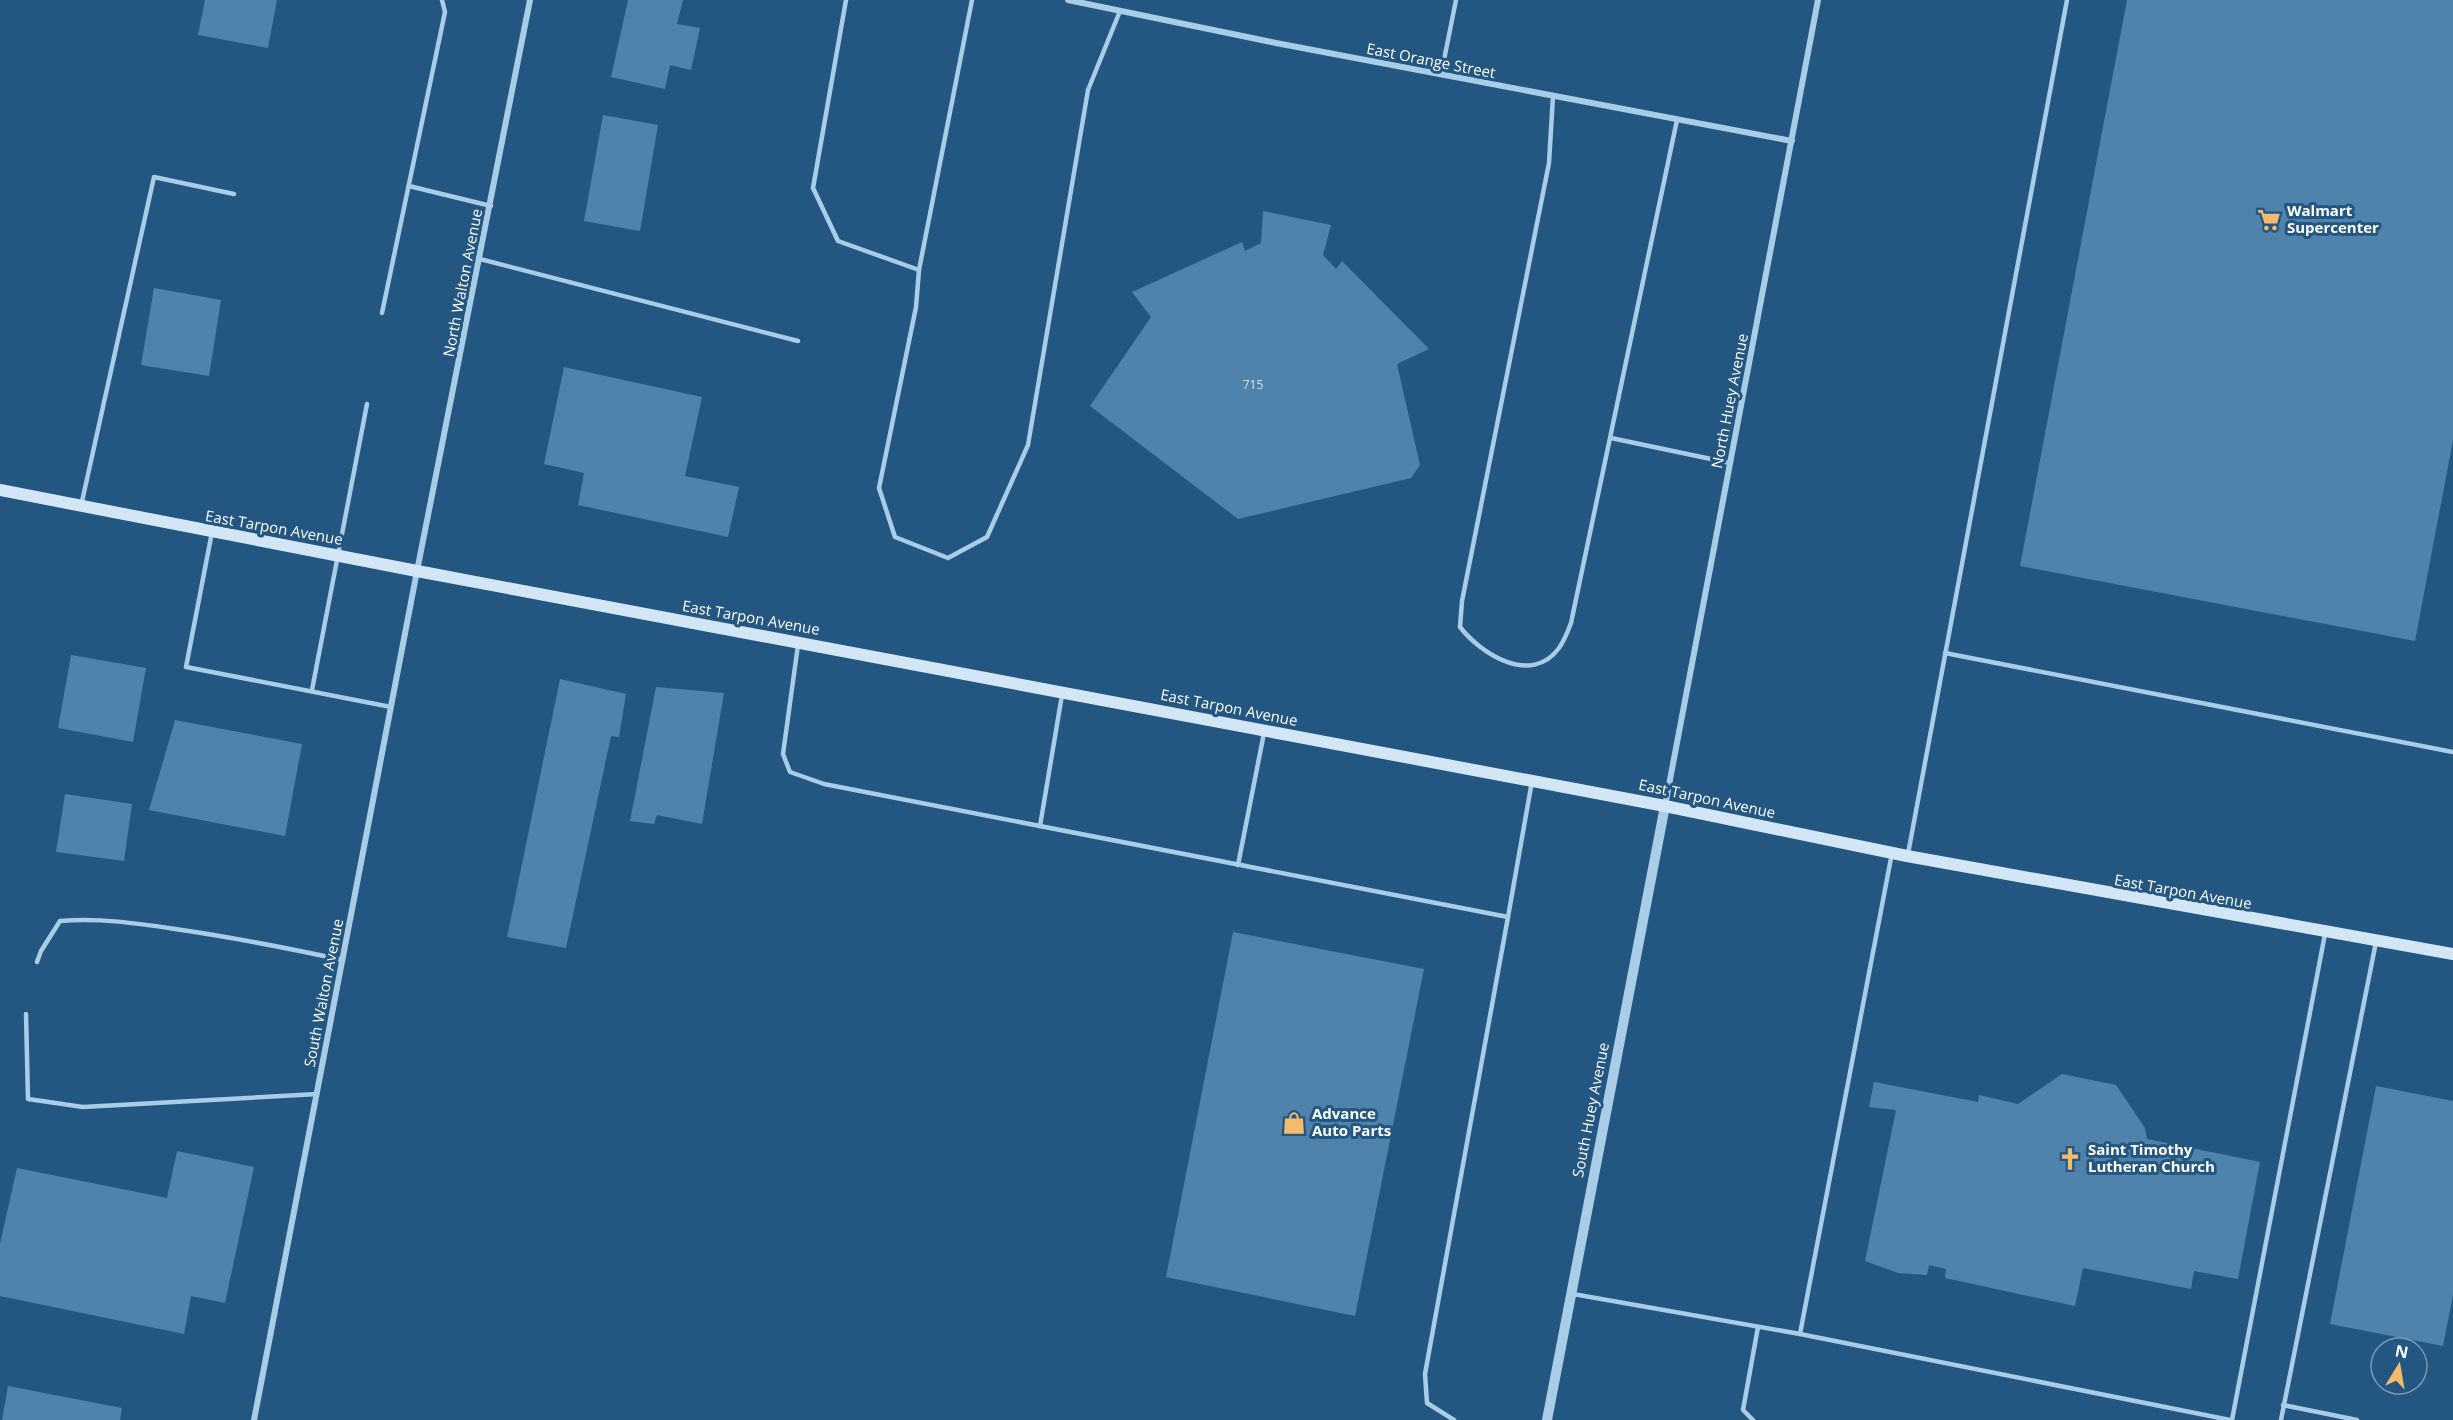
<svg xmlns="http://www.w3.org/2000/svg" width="2453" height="1420" font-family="'Open Sans',sans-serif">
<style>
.building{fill:#5083ac}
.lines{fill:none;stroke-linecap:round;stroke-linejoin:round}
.service{stroke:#a9cce7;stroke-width:4.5}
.minor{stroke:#a9cce7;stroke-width:6}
.tertiary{stroke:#a9cce7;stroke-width:10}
.secondary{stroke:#d3e6f6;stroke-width:12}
.labels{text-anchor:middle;stroke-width:6;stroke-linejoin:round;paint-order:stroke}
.number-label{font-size:12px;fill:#d3e0ea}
.street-label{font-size:15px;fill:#fff;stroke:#235781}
.poi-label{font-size:15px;font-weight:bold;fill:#fff;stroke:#235781;text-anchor:start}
</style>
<rect width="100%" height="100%" fill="#235781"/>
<!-- building -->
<g class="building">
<polygon points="205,0 277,0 268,48 198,35"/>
<polygon points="628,0 683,0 677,24 700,28 691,70 670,65 665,89 611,77"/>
<polygon points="2127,0 2453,0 2453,440 2415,641 2020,566"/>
<polygon points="603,115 658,125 640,231 584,221"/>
<polygon points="1263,211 1331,225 1323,255 1336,269 1342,261 1429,349 1397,364 1420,465 1411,478 1238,519 1090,406 1151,317 1132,292 1242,242 1245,251 1261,243"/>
<polygon points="154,288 221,300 209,376 141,365"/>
<polygon points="564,367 702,397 685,476 739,487 728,537 578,505 584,473 544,464"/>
<polygon points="71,655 146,668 133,742 58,728"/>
<polygon points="560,679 626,694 619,737 611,736 566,948 507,937"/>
<polygon points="656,687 724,693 702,824 657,815 654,824 630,821"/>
<polygon points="175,720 302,744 285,836 149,810"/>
<polygon points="65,794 132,804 124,861 56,852"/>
<polygon points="1233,932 1424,969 1355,1316 1166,1277"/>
<polygon points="2062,1074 2116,1085 2145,1128 2147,1139 2260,1162 2238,1279 2194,1271 2191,1289 2083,1268 2075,1306 1945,1278 1946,1269 1929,1265 1927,1275 1898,1273 1865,1261 1896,1110 1869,1107 1874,1082 1978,1102 1979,1095 2018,1104"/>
<polygon points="2376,1086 2453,1101 2453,1295 2443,1346 2330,1324"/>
<polygon points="177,1151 254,1167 225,1303 191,1296 184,1334 0,1296 0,1244 17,1168 167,1198"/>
<polygon points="8,1386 122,1408 120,1420 2,1420"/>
</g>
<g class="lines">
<!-- service -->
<g class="service">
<polyline points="846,0 813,188 838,241 919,270 916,307 879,488 895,537 948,558 987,537 1028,445 1088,90 1120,11"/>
<polyline points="1441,75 1456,0"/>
<path d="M1553 96 1549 163 1462 601 1460 627C1481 654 1531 686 1559 648 1564 641 1568 631 1571 623L1677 120"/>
<polyline points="409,186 491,206"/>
<polyline points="480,259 798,341"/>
<polyline points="919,270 972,0"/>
<polyline points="382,313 445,12 442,0"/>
<polyline points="1611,438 1730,463"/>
<polyline points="81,506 154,177 234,194"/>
<polyline points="212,532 186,667 391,707"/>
<polyline points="798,645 783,754 790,772 824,784 1508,917 1425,1374 1427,1403 1454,1420"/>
<polyline points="1945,653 2453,752"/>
<polyline points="312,690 367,404"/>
<polyline points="1040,826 1062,695"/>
<polyline points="1908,854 2067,0"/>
<polyline points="1238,865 1264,733"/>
<polyline points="1508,917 1532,781"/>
<path d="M37 962 41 951 60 921C100 918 136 923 175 929 231 937 287 948 343 960"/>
<polyline points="26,1014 28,1099 83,1107 317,1094"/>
<polyline points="1573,1294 1800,1334 1892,853"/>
<polyline points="1800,1334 2230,1420"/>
<polyline points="2283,1405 2357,1420"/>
<polyline points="1753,1420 1743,1410 1758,1327"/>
<polyline points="2232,1420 2325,934"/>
<polyline points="2281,1420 2376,942"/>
</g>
<!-- minor -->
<g class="minor">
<polyline points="1068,0 1276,43 1792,141"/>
<polyline points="1665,806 1818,0"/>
<polyline points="254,1420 417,571 530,0"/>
</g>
<!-- tertiary -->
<polyline class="tertiary" points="1547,1420 1665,806"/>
<!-- secondary -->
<polyline class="secondary" points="0,490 417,571 1665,806 1907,856 2453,954"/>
</g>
<!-- icons -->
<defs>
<g id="supermarket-bare" transform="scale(1.8)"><path d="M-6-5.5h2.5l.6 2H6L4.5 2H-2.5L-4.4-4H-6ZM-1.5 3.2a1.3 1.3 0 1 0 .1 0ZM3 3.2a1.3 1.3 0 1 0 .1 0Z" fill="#f3bc6c" stroke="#235781" stroke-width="2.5" paint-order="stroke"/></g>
<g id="shop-bare" transform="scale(1.8)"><path d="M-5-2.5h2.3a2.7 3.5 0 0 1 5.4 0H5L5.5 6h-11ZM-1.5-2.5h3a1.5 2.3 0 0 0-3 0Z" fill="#f3bc6c" stroke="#235781" stroke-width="2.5" paint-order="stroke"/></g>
<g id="church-bare" transform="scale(1.8)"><path d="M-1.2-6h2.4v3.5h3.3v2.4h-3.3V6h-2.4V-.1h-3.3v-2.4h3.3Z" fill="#f3bc6c" stroke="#235781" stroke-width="2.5" paint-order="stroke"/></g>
</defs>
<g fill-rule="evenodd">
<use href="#supermarket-bare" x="2269" y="220"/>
<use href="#shop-bare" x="1294" y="1123"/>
<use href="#church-bare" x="2070" y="1159"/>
</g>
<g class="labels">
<!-- number labels -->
<g class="number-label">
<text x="1253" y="389">715</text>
</g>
<!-- street labels -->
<g class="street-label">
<text transform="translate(1431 61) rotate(11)" y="5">East Orange Street</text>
<text transform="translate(463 283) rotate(-79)" y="5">North Walton Avenue</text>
<text transform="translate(1730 401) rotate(-79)" y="5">North Huey Avenue</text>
<text transform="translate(274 528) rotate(10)" y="5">East Tarpon Avenue</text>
<text transform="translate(751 618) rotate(10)" y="5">East Tarpon Avenue</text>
<text transform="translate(1229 708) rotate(11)" y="5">East Tarpon Avenue</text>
<text transform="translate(1707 799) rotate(12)" y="5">East Tarpon Avenue</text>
<text transform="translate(2183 892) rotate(10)" y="5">East Tarpon Avenue</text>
<text transform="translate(324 993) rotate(-79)" y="5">South Walton Avenue</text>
<text transform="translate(1591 1110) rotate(-79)" y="5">South Huey Avenue</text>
</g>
<!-- poi labels -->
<g class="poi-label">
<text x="2287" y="216">Walmart<tspan x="2287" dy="17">Supercenter</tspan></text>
<text x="1312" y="1119">Advance<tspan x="1312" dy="17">Auto Parts</tspan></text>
<text x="2088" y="1155">Saint Timothy<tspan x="2088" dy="17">Lutheran Church</tspan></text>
</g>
</g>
<!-- north arrow -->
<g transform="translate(2399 1366) rotate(11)"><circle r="28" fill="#235781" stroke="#7b9ab3" stroke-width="1.5"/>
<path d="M0-4.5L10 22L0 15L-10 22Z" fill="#f3bc6c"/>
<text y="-9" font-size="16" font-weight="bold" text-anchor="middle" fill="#ffffff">N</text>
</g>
</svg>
